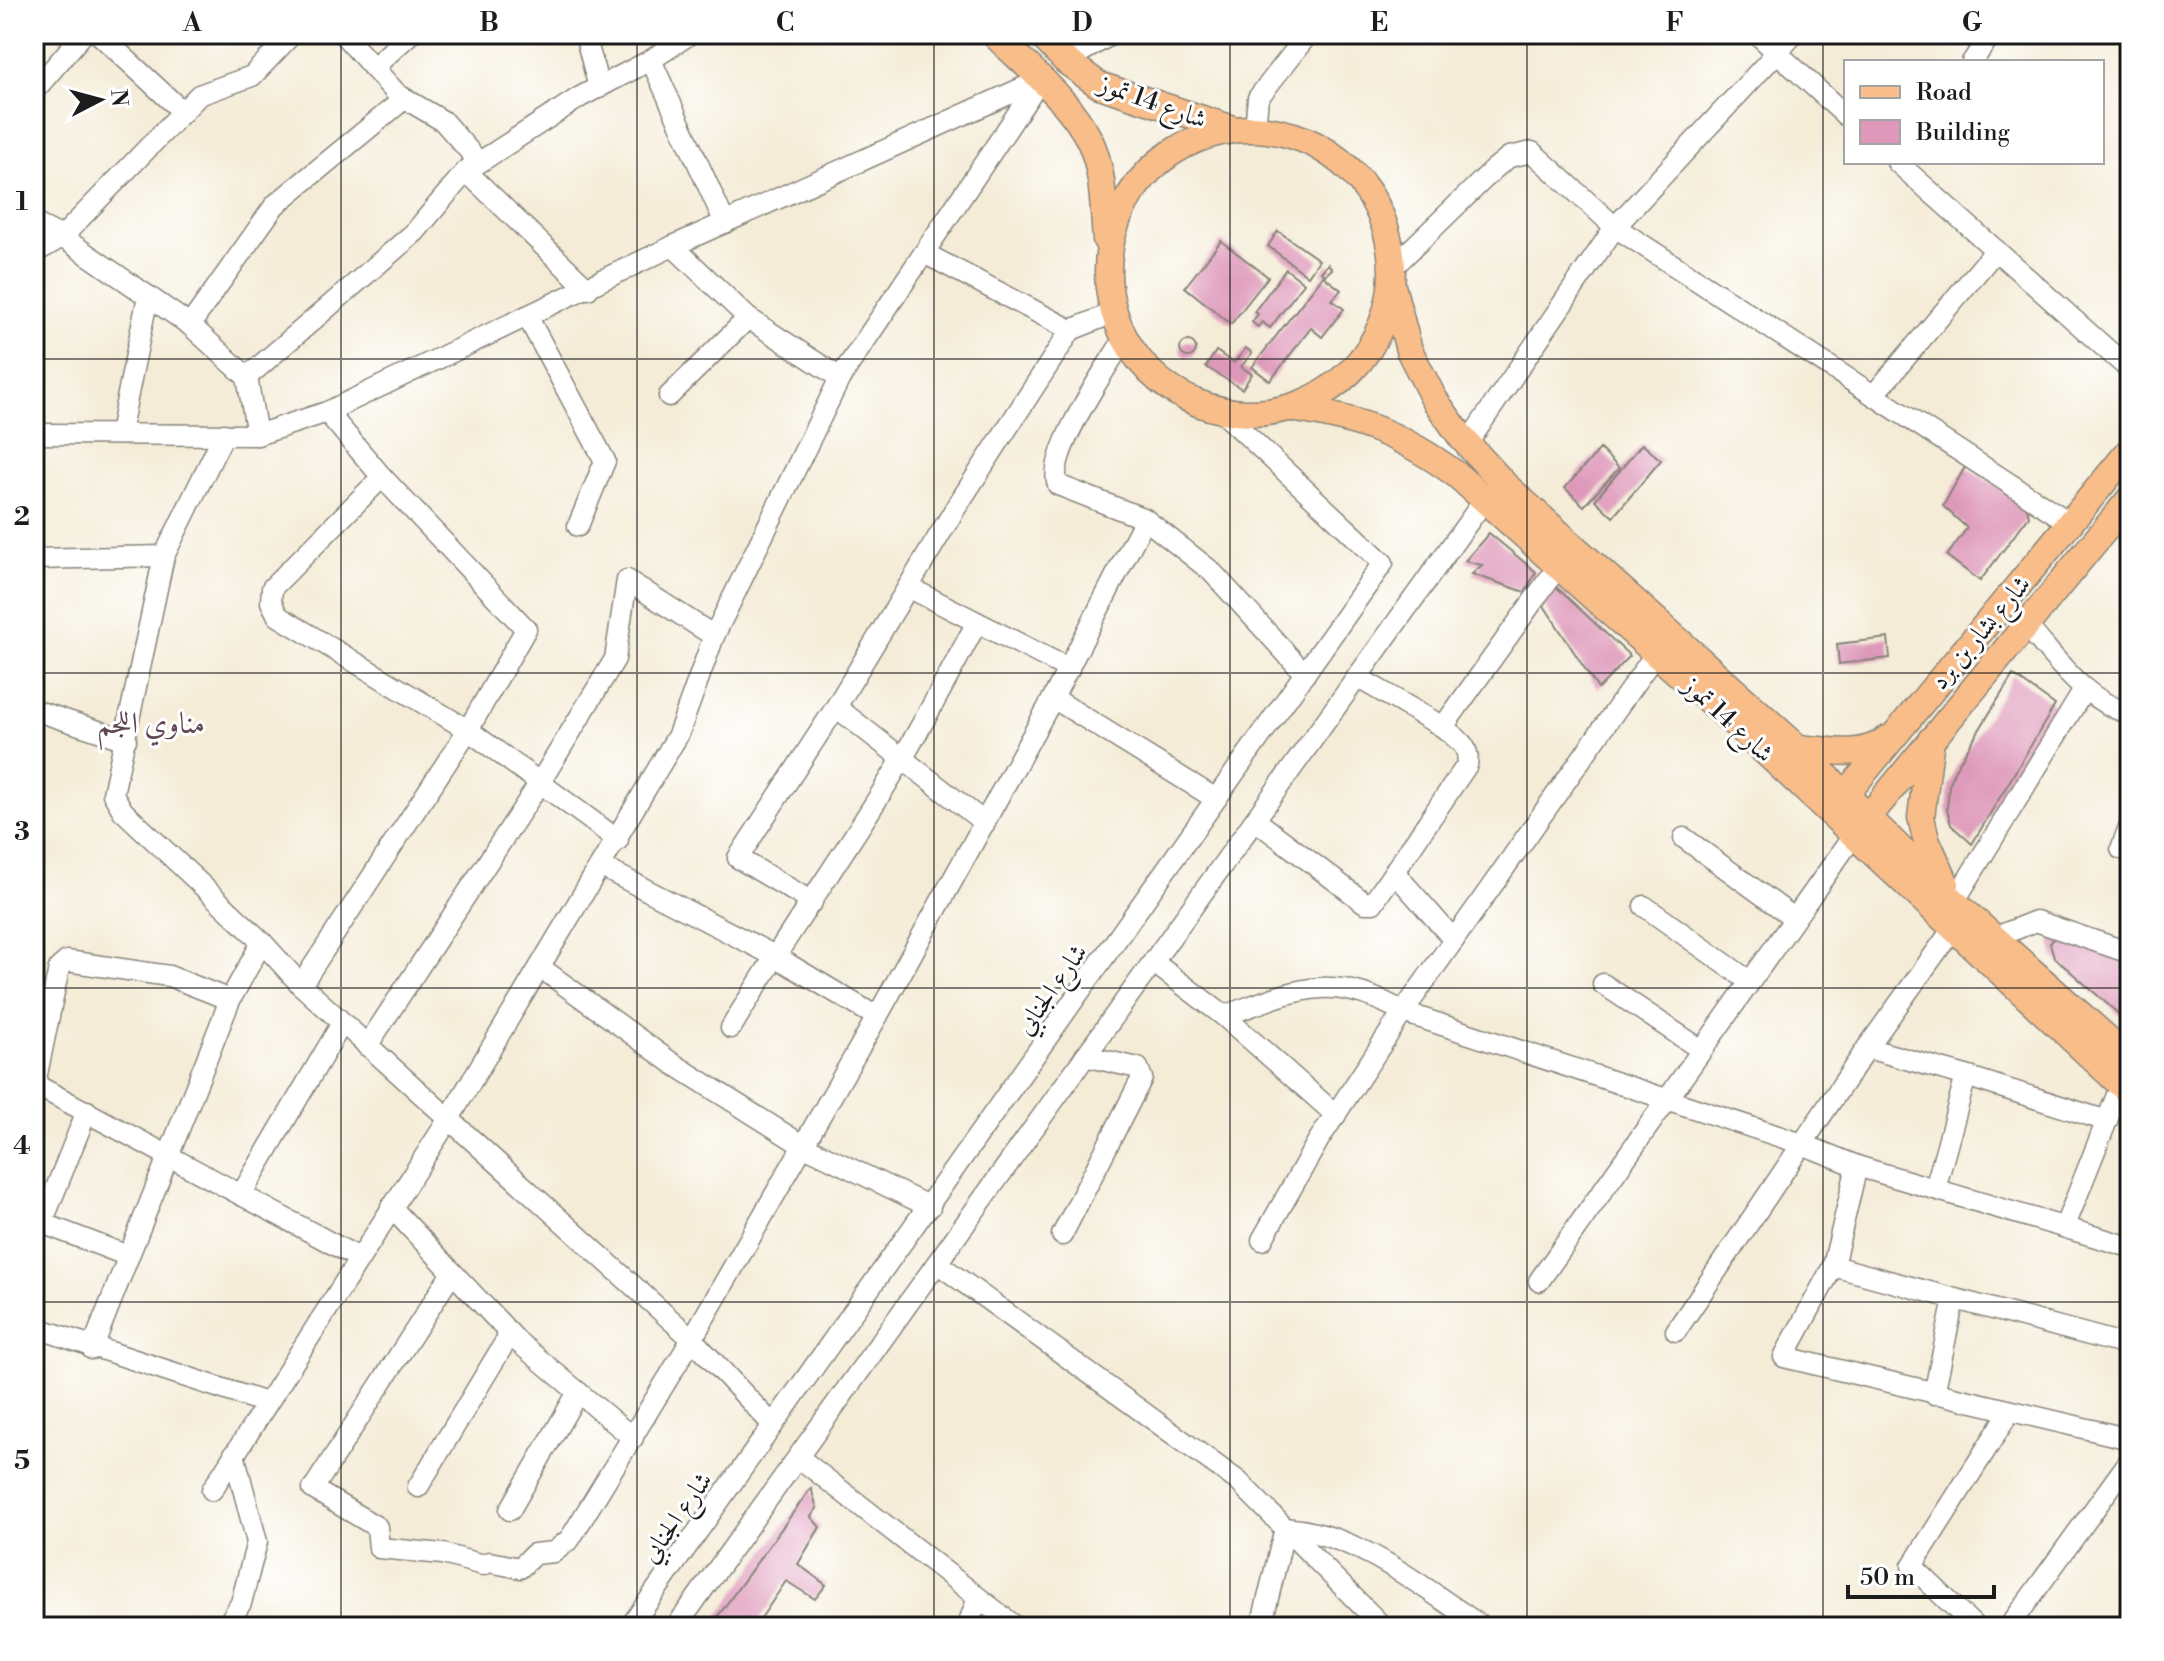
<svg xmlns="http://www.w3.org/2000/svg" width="2164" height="1661" font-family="'Libre Bodoni',Amiri,serif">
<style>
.building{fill:#de98b9}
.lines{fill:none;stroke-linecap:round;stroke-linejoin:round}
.minor-casing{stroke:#88847a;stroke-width:23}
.major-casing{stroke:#88847a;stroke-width:29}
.minor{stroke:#fff;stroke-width:20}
.major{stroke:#f8bd89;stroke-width:26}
.grid{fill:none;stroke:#1c1c1c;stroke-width:2;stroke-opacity:0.55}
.labels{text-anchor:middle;stroke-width:6;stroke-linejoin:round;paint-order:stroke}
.street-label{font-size:26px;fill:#1c1c1c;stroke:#fff}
.quarter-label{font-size:30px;fill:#604753;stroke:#fff}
.neatline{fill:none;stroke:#1c1c1c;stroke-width:3}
.grid-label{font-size:26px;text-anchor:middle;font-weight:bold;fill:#1c1c1c}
</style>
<rect width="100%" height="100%" fill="#fff"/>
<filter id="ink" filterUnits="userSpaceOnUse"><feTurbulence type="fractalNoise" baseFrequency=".0125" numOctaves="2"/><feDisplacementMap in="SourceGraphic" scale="16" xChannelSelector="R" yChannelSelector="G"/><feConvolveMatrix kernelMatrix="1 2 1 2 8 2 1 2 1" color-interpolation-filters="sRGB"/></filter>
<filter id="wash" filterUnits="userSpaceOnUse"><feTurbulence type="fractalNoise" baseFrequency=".006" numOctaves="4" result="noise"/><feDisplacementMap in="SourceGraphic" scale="32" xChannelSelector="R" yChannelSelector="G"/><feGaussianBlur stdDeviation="1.8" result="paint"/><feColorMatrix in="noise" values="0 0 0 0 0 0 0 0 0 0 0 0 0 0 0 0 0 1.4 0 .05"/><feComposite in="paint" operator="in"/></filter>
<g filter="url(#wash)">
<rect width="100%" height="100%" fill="#f4ecd7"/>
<g id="blocks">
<!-- building -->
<g class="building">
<polygon points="1278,231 1319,260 1308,276 1268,246"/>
<polygon points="1221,241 1268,277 1231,324 1185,287"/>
<polygon points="1328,264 1332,269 1325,275 1321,272"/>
<polygon points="1286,269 1304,283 1270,328 1262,322 1258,327 1252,322 1258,314 1254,312"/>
<polygon points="1323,276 1341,290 1332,300 1344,309 1322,337 1311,328 1270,381 1252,367"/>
<circle cx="1188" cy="349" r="8"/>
<polygon points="1246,348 1252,353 1241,367 1252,374 1242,389 1206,367 1216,351 1234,363"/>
<polygon points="1642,444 1661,460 1613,517 1595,500"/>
<polygon points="1600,449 1619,468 1584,506 1565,488"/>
<polygon points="1965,467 2026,505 2029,516 1980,581 1947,556 1967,528 1943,506"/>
<polygon points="1489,533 1536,572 1525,592 1472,574 1482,565 1465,561"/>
<polygon points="1554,585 1630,656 1598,689 1541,601"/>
<polygon points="1888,638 1890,658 1839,664 1837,644"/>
<polygon points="2013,675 2055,705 1972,844 1951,825 1947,809 1949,786 1954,771"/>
<polygon points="2058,933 2130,958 2130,1024 2054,957 2050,943"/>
<polygon points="811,1488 817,1508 811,1517 820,1527 798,1564 826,1585 815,1599 786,1581 755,1627 710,1627"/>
</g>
</g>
</g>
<g filter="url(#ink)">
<use href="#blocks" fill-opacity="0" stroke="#88847a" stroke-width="2"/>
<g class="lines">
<!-- minor casing -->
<g class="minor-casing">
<g id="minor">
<polyline points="99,34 183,112"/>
<polyline points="343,34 397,94 443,121 479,162"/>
<polyline points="585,34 599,88"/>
<polyline points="1757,34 1846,116"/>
<polyline points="651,60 725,223"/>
<polyline points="1066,61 1112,34"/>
<polyline points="1972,62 1991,34"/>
<polyline points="373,68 410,34"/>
<polyline points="34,91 83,34"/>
<polyline points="1255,128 1258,98 1308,34"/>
<polyline points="1897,162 2130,370"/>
<polyline points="466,171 588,289"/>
<polyline points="34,223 62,237 190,325 247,377 257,435"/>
<polyline points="673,246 748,318 840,378"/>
<polyline points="34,253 62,237 199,95 252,76 292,34"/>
<polyline points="924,253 1071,330"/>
<polyline points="1392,268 1494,169 1509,157 1532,152 1615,227 2070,523"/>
<polyline points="527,316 605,461 578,526"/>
<polyline points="190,325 275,205 404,99"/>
<path d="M1124 339C1107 367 1045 456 1058 485L1145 519 1211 571 1305 674"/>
<polyline points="247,377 415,232 466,171 580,97 651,60 690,34"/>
<polyline points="1874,395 1996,250"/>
<polyline points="669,396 748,318"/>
<polyline points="120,433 148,296"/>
<polyline points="34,434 257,435 327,412 673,246 1040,80"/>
<polyline points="224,434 164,556 113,794 123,811 262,942 301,985 692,1339 773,1425"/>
<polyline points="1467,444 1615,227 1794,34"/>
<polyline points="382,477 272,588 271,602 278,616 468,730 618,840"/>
<polyline points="34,559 164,556"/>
<polyline points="908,587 1069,669"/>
<path d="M2027 626C2058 661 2083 700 2130 714"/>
<polyline points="1357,677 1443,727 1559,565"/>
<polyline points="1053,698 1216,799"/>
<polyline points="836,707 985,823"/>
<polyline points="34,710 126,740"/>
<path d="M1255 820 1365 903H1373L1467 765C1471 745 1456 739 1443 727"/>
<polyline points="1684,838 1794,918"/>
<polyline points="2121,849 2130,824"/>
<polyline points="600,866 773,955 877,1017"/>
<polyline points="1395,873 1454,940"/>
<polyline points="812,902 738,858 836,707 955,509 1071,330 1113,313"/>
<polyline points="1954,902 2084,690"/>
<polyline points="1644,906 1749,981"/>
<polyline points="1996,937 2036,921 2130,953"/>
<polyline points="1153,962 1224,1016 1336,1115"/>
<polyline points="541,968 672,1063 802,1145 930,1207"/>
<polyline points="1603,984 1700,1049"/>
<polyline points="301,985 468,730 526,629 382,477 327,412"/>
<path d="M1224 1016C1296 990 1331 970 1403 1012L1802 1144 1857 1166 2130 1247"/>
<path d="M731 1028C785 936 848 850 902 759 928 715 952 669 976 624"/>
<polyline points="367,1046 539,784 615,659 627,580 714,636"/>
<polyline points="1867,1048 1966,1076 1935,1189"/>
<polyline points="1966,1076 2107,1121"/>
<polyline points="34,1084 359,1258"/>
<polyline points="35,1084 59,968 67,961 169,976 230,1000"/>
<polyline points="1857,1166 1833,1266 1784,1357 2130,1439"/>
<polyline points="241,1195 342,1023"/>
<polyline points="391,1207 517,1341 633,1438"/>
<polyline points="34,1220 128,1256"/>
<polyline points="42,1223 87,1111"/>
<polyline points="2065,1226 2121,1085"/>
<polyline points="1062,1235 1142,1078 1138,1068 1085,1056"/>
<polyline points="1262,1240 1318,1141 1403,1012 1656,653"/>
<polyline points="937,1263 1238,1481 1383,1627"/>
<polyline points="1833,1266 2130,1346"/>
<polyline points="452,1273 313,1489 377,1527 379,1548 443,1554 483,1565 489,1562 520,1568 534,1554 554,1552 570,1539 692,1339 877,1017 1053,698 1145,519"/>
<polyline points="1539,1281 1853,836"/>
<polyline points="34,1327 266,1403"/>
<polyline points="1676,1331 1867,1048 1952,930"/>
<polyline points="92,1349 230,1000 262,942"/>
<polyline points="1934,1394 1954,1299"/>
<polyline points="798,1457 1016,1627"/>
<polyline points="418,1487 510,1334"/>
<polyline points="212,1490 450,1117 678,735 714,636 840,378 1040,80"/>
<polyline points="510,1510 578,1392"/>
<polyline points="226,1627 241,1603 257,1542 234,1454"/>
<polyline points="630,1627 1383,563 1219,409"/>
<polyline points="676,1627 1485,499"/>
<polyline points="967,1627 978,1598"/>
<path d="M1261 1627 1285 1528C1361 1534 1421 1587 1483 1627"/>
<polyline points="1975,1627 1912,1566 2009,1413"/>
<polyline points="2009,1627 2130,1460"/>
</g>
</g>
<!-- major casing -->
<g class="major-casing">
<g id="major">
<path d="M994 34C1027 67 1069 99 1090 141 1104 171 1103 208 1106 240"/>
<polyline points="1040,34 1066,61 1099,85 1230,128"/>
<circle cx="1250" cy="271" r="142"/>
<polyline points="1392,286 1409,350 1434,399 1462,438 1506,486 1798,748 1954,902 2130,1059"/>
<path d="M1290 408C1358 418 1401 434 1457 475L1746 734 2130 1093"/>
<polyline points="1931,740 1921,817 1926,839 1946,884"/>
<path d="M1798 748C1829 750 1861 759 1887 739"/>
<polyline points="1837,805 2130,450"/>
<polyline points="1860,827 2130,499"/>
</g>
</g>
<!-- minor -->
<use href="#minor" class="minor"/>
<!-- major -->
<use href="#major" class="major"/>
</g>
</g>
<!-- grid -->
<path class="grid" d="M341 34V1627M637 34V1627M934 34V1627M1230 34V1627M1527 34V1627M1823 34V1627M34 359H2130M34 673H2130M34 988H2130M34 1302H2130"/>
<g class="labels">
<!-- street labels -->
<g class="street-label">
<text transform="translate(1153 101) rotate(20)" y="9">شارع 14 تموز</text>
<text transform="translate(1980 632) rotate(-50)" y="9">شارع بشار بن برد</text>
<text transform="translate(1729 719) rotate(43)" y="9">شارع 14 تموز</text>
<text transform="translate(1051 989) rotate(-55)" y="9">شارع الجنابي</text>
<text transform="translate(676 1517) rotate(-55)" y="9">شارع الجنابي</text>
</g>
<!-- quarter labels -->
<g class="quarter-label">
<text x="151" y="733">مناوي اللجم</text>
</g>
</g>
<!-- margin -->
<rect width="2164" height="1661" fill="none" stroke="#fff" stroke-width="88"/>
<!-- legend -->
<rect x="1844" y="60" width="260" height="104" fill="#ffffff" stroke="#a4a4a4" stroke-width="2"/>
<rect x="1860" y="86" width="40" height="12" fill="#f8bd89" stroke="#a4a4a4" stroke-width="2"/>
<text x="1916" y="100" font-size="24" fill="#1c1c1c">Road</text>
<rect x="1860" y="120" width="40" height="24" fill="#de98b9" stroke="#a4a4a4" stroke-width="2"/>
<text x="1916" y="140" font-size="24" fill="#1c1c1c">Building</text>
<!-- north arrow -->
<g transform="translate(100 100) rotate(84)" stroke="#ffffff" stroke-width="6" paint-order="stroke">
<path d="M0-6L14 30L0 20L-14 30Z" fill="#1c1c1c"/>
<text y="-12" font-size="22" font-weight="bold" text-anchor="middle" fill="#1c1c1c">N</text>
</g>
<!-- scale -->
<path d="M1848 1585v12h146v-12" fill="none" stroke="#1c1c1c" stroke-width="4"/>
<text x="1860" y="1585" font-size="24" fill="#1c1c1c" stroke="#ffffff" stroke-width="6" paint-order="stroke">50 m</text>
<rect x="44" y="44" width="2076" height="1573" class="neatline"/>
<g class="grid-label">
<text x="192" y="31">A</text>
<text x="489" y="31">B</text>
<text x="785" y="31">C</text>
<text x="1082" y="31">D</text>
<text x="1379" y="31">E</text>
<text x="1675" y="31">F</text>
<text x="1972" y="31">G</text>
<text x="22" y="210">1</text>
<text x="22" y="525">2</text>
<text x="22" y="840">3</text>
<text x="22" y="1154">4</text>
<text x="22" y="1469">5</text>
</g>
</svg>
